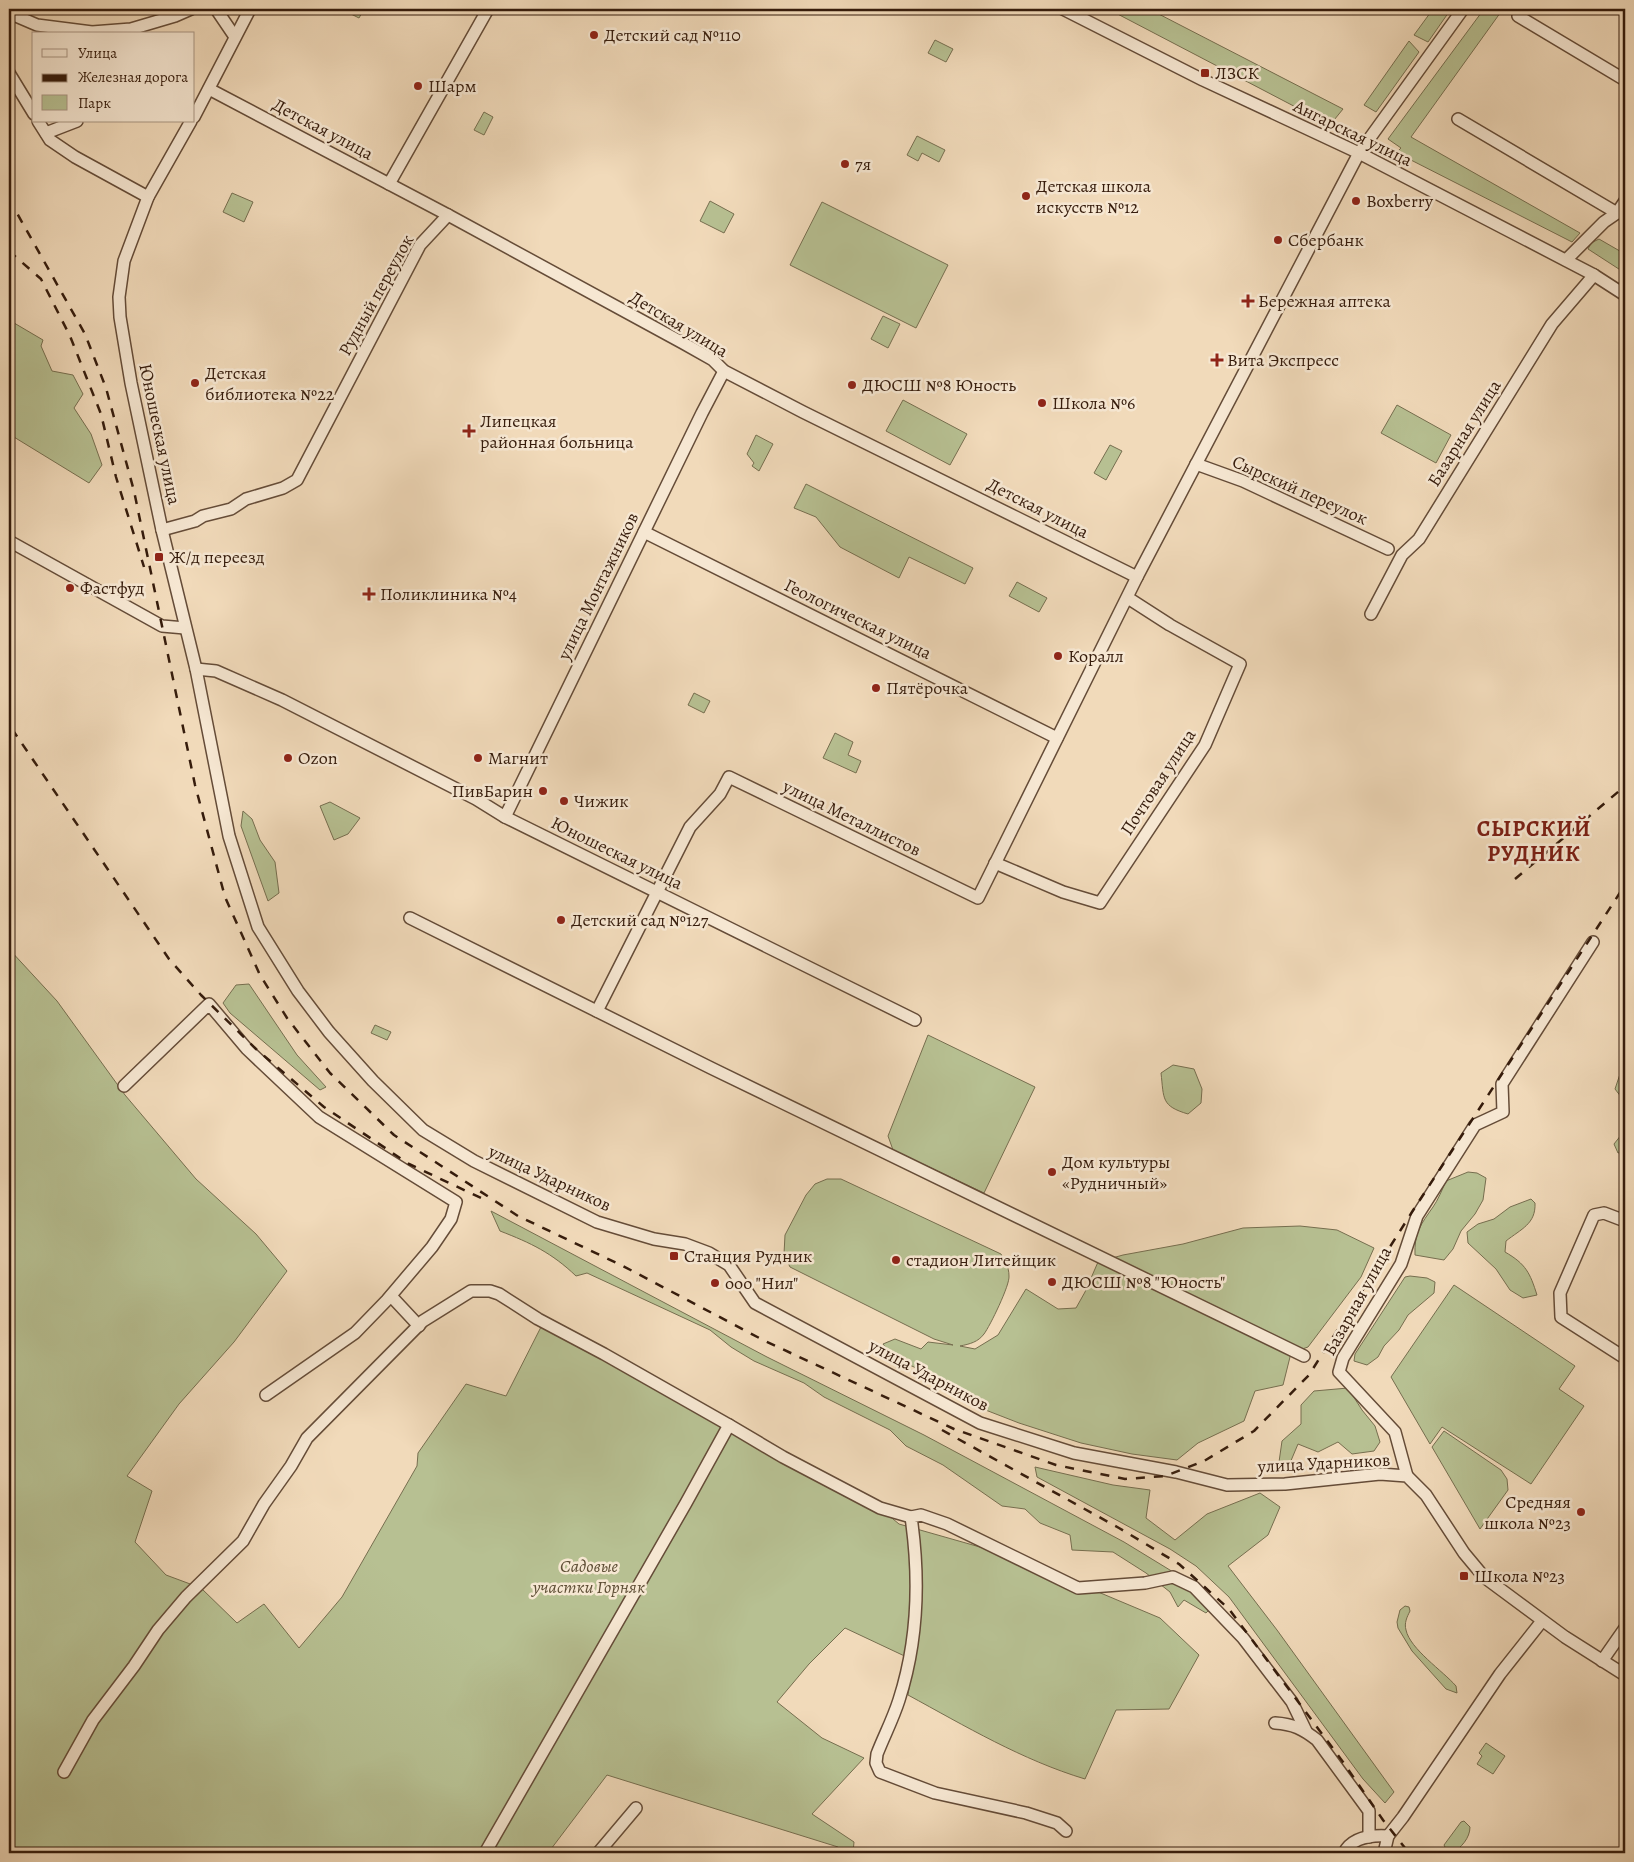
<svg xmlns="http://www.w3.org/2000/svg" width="1634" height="1862" font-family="Alegreya,serif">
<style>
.green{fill:#b7c092;stroke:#766e4f}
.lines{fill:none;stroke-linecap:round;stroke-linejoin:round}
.minor-casing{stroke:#654c38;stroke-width:14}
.minor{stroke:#f6e7d2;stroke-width:11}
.rail{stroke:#361c0c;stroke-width:2.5;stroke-dasharray:9 9;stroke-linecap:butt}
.poi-dot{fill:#8f2418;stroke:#f6e7d2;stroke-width:2}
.labels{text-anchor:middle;stroke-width:5;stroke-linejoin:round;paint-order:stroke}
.poi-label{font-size:18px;fill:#361c0c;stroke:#f6e7d2;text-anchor:start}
.street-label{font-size:18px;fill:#361c0c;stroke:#f6e7d2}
.park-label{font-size:18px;font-style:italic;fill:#5d4d34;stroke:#f6e7d2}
.district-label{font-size:22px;font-weight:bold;letter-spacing:1px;fill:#7a1f14;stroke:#f6e7d2}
</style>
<rect width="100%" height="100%" fill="#f1daba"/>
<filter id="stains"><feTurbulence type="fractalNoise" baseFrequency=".004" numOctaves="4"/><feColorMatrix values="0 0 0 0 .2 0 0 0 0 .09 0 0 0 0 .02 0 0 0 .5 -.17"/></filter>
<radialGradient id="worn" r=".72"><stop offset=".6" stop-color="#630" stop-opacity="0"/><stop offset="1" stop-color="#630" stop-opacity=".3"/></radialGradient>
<!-- green -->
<g class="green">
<polygon points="344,9 364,9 359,18 343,10"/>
<polygon points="1108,9 1149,9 1343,109 1330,125"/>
<polygon points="1433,9 1451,9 1428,42 1414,35"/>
<polygon points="1484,9 1503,9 1411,137 1580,233 1572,242 1407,158 1397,152 1401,148 1388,139"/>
<polygon points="935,40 953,49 946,62 928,53"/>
<polygon points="1409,41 1419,52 1376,112 1364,105"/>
<polygon points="484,112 493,117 484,135 474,130"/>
<polygon points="917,136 945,150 939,162 922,153 918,161 907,155"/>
<polygon points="232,193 253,202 244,222 223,212"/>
<polygon points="710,201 734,214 724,233 700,221"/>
<polygon points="822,202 948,265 916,328 790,265"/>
<polygon points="1599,239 1625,254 1625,273 1588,249 1591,243"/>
<polygon points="883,316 900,324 888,348 871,339"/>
<polygon points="9,320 43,340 41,346 52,371 73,375 83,394 74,408 91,434 102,465 89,483 9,434"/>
<polygon points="903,400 967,434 950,465 886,431"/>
<polygon points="1397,405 1451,435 1436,463 1381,433"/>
<polygon points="756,435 773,444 759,471 752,466 754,463 747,454"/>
<polygon points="1110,445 1122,451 1106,480 1094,473"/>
<polygon points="806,484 973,568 965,584 909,557 899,578 840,547 816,517 794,508"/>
<polygon points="1017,582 1047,598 1039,612 1009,596"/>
<polygon points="694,693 710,701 704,713 688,705"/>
<polygon points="835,733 853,742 848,755 861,761 856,773 823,758"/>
<polygon points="330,802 360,818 348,834 334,840 320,806"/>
<polygon points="243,811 252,819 260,840 275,862 279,893 268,901 241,826"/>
<path d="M9 949 57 1001 125 1095 196 1179 256 1234 287 1271 234 1342 179 1404 127 1476 152 1491 135 1542 166 1575 201 1588 237 1623 264 1604 299 1648 342 1597 417 1466 418 1453 466 1384 506 1396 542 1325 880 1508 899 1524 1015 1557 1160 1618 1199 1655 1169 1709 1116 1710 1085 1779C1022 1760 965 1726 908 1695L913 1660 845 1628 809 1664 777 1702 822 1738 864 1758 812 1814 854 1842 853 1853H841L838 1847 607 1775 548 1853H9Z"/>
<polygon points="249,984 297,1055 326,1087 320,1090 230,1013 223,1003 236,985"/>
<polygon points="375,1025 391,1032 387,1040 371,1033"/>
<polygon points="1625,1032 1625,1102 1615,1089 1621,1071"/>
<polygon points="928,1035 1035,1087 984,1193 893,1150 888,1136"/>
<path d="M1173 1065 1194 1069 1202 1089 1201 1103 1188 1114C1161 1106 1164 1099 1161 1073Z"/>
<polygon points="1625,1130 1625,1145 1622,1152 1618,1153 1614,1144"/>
<path d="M1468 1172 1477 1173 1486 1178 1483 1200 1475 1214 1461 1231 1453 1249 1444 1260 1415 1255C1414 1233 1421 1224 1433 1207 1438 1200 1442 1190 1446 1181Z"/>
<path d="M827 1179H841L1001 1254C1005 1261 1009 1267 1009 1276 1010 1285 990 1326 984 1334 978 1342 970 1344 960 1346L975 1349 998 1335 1026 1289 1058 1309 1076 1308 1085 1292 1098 1262 1123 1255 1183 1244 1243 1228 1300 1226 1337 1230 1374 1248 1361 1277 1308 1347 1291 1353 1283 1385 1255 1391 1244 1421 1198 1443 1177 1460 1132 1454 1081 1443 1019 1423 983 1409 968 1394 958 1388 893 1357 883 1344 895 1339 921 1349 928 1342 953 1345 934 1339 790 1267 784 1254 785 1235 806 1195 815 1184Z"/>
<path d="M1531 1199 1535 1203C1536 1224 1521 1229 1506 1241L1505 1252C1526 1264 1530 1273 1537 1295L1523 1298 1510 1290 1496 1269 1468 1243 1467 1232 1478 1224 1494 1219 1510 1207Z"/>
<path d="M491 1211 767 1357 924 1435 1124 1542 1183 1578 1210 1609 1206 1613 1184 1600 1178 1607 1170 1592 1146 1573 1113 1552 1072 1550 1070 1535 1040 1523 1025 1509 1002 1506 943 1465 906 1446 890 1430 824 1397 804 1383 754 1361 731 1347 710 1330 587 1273 576 1276C552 1253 531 1243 500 1231Z"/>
<polygon points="1410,1276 1427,1278 1435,1282 1434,1293 1408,1315 1399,1330 1384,1346 1378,1357 1367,1365 1354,1361 1355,1354 1405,1277"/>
<polygon points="1454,1285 1575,1366 1559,1389 1584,1406 1531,1484 1442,1427 1430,1444 1391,1377"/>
<polygon points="1348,1388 1362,1410 1375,1426 1380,1442 1374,1451 1352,1454 1338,1442 1318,1452 1298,1444 1290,1463 1279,1462 1282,1441 1301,1424 1301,1405 1314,1391"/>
<polygon points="1444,1431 1501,1470 1507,1479 1508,1490 1480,1529 1432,1447"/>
<polygon points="1035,1467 1113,1485 1150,1490 1146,1518 1175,1540 1207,1514 1260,1493 1280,1507 1268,1535 1228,1566 1277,1630 1394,1792 1385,1803 1363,1779 1229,1597 1196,1566 1170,1549 1037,1477"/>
<path d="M1405 1606 1409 1607 1410 1611C1407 1617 1404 1623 1406 1630 1410 1649 1443 1671 1456 1686L1457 1693 1446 1689 1412 1651 1398 1628 1397 1622 1400 1610Z"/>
<polygon points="1486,1743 1505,1756 1493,1774 1477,1764 1482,1756 1479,1753"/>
<path d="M1464 1821 1470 1827C1470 1838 1461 1848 1452 1853L1446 1849 1444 1845 1461 1822Z"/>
</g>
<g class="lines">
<!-- minor casing -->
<g class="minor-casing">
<g id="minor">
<polyline points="216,9 235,37"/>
<polyline points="1063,9 1203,80 1359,153 1594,275 1625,295"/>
<polyline points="9,13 37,25 92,32 131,29 175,16 191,9"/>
<polyline points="1518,16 1625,80"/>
<polyline points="9,73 34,114"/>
<polyline points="209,89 448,215 683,343 713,360 724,371 803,412 1137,577"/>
<polyline points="194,117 250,9"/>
<polyline points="1458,119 1617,213"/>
<polyline points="38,121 50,140 75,157 148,197"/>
<polyline points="191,121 148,197 124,261 119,297 120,317 131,383 162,530 196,669 229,836 258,927 298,991 329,1032 373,1081 423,1130 474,1161 597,1222 654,1239 685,1244 709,1253 729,1265 755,1303 980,1423 1074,1453 1176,1472 1227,1485 1285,1484 1380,1474 1407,1476 1426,1495 1464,1553 1484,1577 1565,1637 1625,1675"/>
<polyline points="46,133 77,121"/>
<polyline points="389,184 488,9"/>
<polyline points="1566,260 1604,222 1617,213 1625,201"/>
<polyline points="1196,464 1243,481 1388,549"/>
<polyline points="162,530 195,521 203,516 231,509 246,499 283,488 297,480 420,245 448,215"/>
<polyline points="644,532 1057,738"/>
<polyline points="9,541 162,626 185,628"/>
<polyline points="1371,614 1402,555 1419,539 1552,324 1594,275"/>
<polyline points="196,669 216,671 282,700 476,799 505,817 915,1020"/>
<polyline points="505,817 702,413 724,371"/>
<polyline points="995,863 1063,892 1100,903 1205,745 1240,664 1170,625 1128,598"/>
<polyline points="410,918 711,1068 1304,1356"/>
<polyline points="597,1011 690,827 720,794 729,777 978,898 1137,577 1359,153 1463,9"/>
<polyline points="124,1086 209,1004 247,1049 319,1117 456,1202 451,1219 432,1247 387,1300 355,1333 266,1395"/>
<polyline points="1625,1221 1604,1213 1594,1215 1560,1293 1561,1317 1625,1358"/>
<polyline points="391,1296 419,1326"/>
<polyline points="1407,1476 1395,1432 1339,1372 1343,1358 1401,1264 1417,1216 1475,1125 1503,1112 1502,1084 1593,942"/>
<polyline points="1602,1661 1625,1628"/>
<path d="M1275 1723C1293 1724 1303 1729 1317 1740L1369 1811V1837"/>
<polyline points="64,1772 93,1720 134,1666 158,1630 186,1597 243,1541 264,1504 291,1466 307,1438 423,1321 471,1291 490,1291 499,1294 538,1319 604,1354 729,1425"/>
<path d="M1066 1831 1057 1823 1026 1813 935 1793 880 1772 876 1763 877 1754C884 1736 893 1719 899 1700 918 1641 920 1579 911 1517L921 1515 947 1524 1078 1588 1145 1583 1173 1577 1194 1587 1243 1638 1292 1702 1306 1731"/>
<polyline points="485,1853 686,1503 729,1425 783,1457 880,1508 911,1517"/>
<polyline points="598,1853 636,1808"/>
<path d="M1344 1853C1352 1837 1372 1835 1388 1836"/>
<polyline points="1384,1853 1388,1836 1403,1817 1500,1674 1542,1621"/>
</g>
</g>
<!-- minor -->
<use href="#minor" class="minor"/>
<!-- rail -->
<g class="rail">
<polyline points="9,199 85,334 106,388 134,491 195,785 225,897 260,975 287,1018 330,1073 394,1135 518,1216 623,1266 765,1341 954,1429 1056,1465 1125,1479 1165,1476 1204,1461 1254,1431 1309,1375 1412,1212 1625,885"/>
<polyline points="9,251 41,279 70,336 101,414 116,477 144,567"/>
<polyline points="12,729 169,959 201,995 256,1049 324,1107 409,1164 481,1198"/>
<polyline points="1515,879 1625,786"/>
<polyline points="942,1430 1119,1528 1179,1564 1229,1609 1343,1762 1383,1820 1409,1853"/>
</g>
</g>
<!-- markers -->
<g class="poi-dot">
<circle cx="594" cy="35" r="5"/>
<rect x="1200" y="68" width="10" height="10" rx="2.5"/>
<circle cx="418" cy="86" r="5"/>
<circle cx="845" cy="164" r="5"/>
<circle cx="1026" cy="196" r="5"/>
<circle cx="1356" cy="201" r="5"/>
<circle cx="1278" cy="240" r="5"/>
<path d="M1245.5 293.5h5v5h5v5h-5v5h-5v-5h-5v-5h5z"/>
<path d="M1214.5 352.5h5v5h5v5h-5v5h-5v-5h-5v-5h5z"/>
<circle cx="195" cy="383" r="5"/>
<circle cx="852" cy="385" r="5"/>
<circle cx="1042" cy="403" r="5"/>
<path d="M466.5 423.5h5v5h5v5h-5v5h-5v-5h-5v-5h5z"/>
<rect x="154" y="552" width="10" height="10" rx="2.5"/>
<circle cx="70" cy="588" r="5"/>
<path d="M366.5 586.5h5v5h5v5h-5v5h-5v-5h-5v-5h5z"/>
<circle cx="1058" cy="656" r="5"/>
<circle cx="876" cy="688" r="5"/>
<circle cx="288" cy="758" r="5"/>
<circle cx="478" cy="758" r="5"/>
<circle cx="543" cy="791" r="5"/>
<circle cx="564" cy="801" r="5"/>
<circle cx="561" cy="920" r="5"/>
<circle cx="1052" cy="1172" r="5"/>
<rect x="669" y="1251" width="10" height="10" rx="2.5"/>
<circle cx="896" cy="1260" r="5"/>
<circle cx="1052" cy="1282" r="5"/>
<circle cx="715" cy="1283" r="5"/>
<circle cx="1581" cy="1512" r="5"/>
<rect x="1459" y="1571" width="10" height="10" rx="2.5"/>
</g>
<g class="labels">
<!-- poi labels -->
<g class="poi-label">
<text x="604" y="41">Детский сад №110</text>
<text x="1215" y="79">ЛЗСК</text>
<text x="428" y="92">Шарм</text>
<text x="855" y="170">7я</text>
<text x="1036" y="192">Детская школа<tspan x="1036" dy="21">искусств №12</tspan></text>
<text x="1366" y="207">Boxberry</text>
<text x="1288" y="246">Сбербанк</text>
<text x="1258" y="307">Бережная аптека</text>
<text x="1227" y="366">Вита Экспресс</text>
<text x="205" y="379">Детская<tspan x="205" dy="21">библиотека №22</tspan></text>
<text x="862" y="391">ДЮСШ №8 Юность</text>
<text x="1052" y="409">Школа №6</text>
<text x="480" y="427">Липецкая<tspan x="480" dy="21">районная больница</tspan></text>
<text x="169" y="563">Ж/д переезд</text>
<text x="80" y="594">Фастфуд</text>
<text x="380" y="600">Поликлиника №4</text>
<text x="1068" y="662">Коралл</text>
<text x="886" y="694">Пятёрочка</text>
<text x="298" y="764">Ozon</text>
<text x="488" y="764">Магнит</text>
<text x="533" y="797" text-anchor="end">ПивБарин</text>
<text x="574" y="807">Чижик</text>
<text x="571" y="926">Детский сад №127</text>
<text x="1062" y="1168">Дом культуры<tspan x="1062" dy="21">«Рудничный»</tspan></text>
<text x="684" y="1262">Станция Рудник</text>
<text x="906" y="1266">стадион Литейщик</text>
<text x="1062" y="1288">ДЮСШ №8 "Юность"</text>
<text x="725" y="1289">ооо "Нил"</text>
<text x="1571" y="1508" text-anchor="end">Средняя<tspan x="1571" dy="21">школа №23</tspan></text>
<text x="1474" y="1582">Школа №23</text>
</g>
<!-- street labels -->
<g class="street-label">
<text transform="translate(323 129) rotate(28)" y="6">Детская улица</text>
<text transform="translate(1353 133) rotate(26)" y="6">Ангарская улица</text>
<text transform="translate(376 295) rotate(-61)" y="6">Рудный переулок</text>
<text transform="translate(679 324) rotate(31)" y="6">Детская улица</text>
<text transform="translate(1464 433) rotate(-58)" y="6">Базарная улица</text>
<text transform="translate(160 434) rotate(78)" y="6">Юношеская улица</text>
<text transform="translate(1300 490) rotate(24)" y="6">Сырский переулок</text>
<text transform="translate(1038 508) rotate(27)" y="6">Детская улица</text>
<text transform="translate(598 586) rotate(-64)" y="6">улица Монтажников</text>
<text transform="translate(858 619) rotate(26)" y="6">Геологическая улица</text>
<text transform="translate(1158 782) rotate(-57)" y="6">Почтовая улица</text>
<text transform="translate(852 818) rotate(26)" y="6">улица Металлистов</text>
<text transform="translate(617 853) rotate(26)" y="6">Юношеская улица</text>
<text transform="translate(550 1178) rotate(25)" y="6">улица Ударников</text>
<text transform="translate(1357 1301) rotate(-61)" y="6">Базарная улица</text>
<text transform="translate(929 1375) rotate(28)" y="6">улица Ударников</text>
<text transform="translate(1324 1463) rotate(-3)" y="6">улица Ударников</text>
</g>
<!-- park labels -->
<g class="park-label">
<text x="589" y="1572">Садовые<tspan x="589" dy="21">участки Горняк</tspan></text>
</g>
<!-- district labels -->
<g class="district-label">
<text x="1534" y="836">СЫРСКИЙ<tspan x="1534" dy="25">РУДНИК</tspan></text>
</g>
</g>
<!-- margin -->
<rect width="1634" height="1862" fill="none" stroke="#f1daba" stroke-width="30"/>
<rect x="10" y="10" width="1614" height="1842" fill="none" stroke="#361c0c" stroke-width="2.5"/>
<rect x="15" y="15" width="1604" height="1832" fill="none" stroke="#361c0c"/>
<!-- legend -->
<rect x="32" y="32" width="162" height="90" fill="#f6e7d2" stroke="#a99683"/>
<rect x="42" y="49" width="25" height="8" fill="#f6e7d2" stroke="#a99683"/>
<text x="78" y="58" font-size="15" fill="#361c0c">Улица</text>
<rect x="42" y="74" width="25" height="8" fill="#361c0c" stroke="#a99683"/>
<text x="78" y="82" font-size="15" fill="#361c0c">Железная дорога</text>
<rect x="42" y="95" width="25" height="15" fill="#b7c092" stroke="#a99683"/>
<text x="78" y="108" font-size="15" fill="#361c0c">Парк</text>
<rect width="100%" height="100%" filter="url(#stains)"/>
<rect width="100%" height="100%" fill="url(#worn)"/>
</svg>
